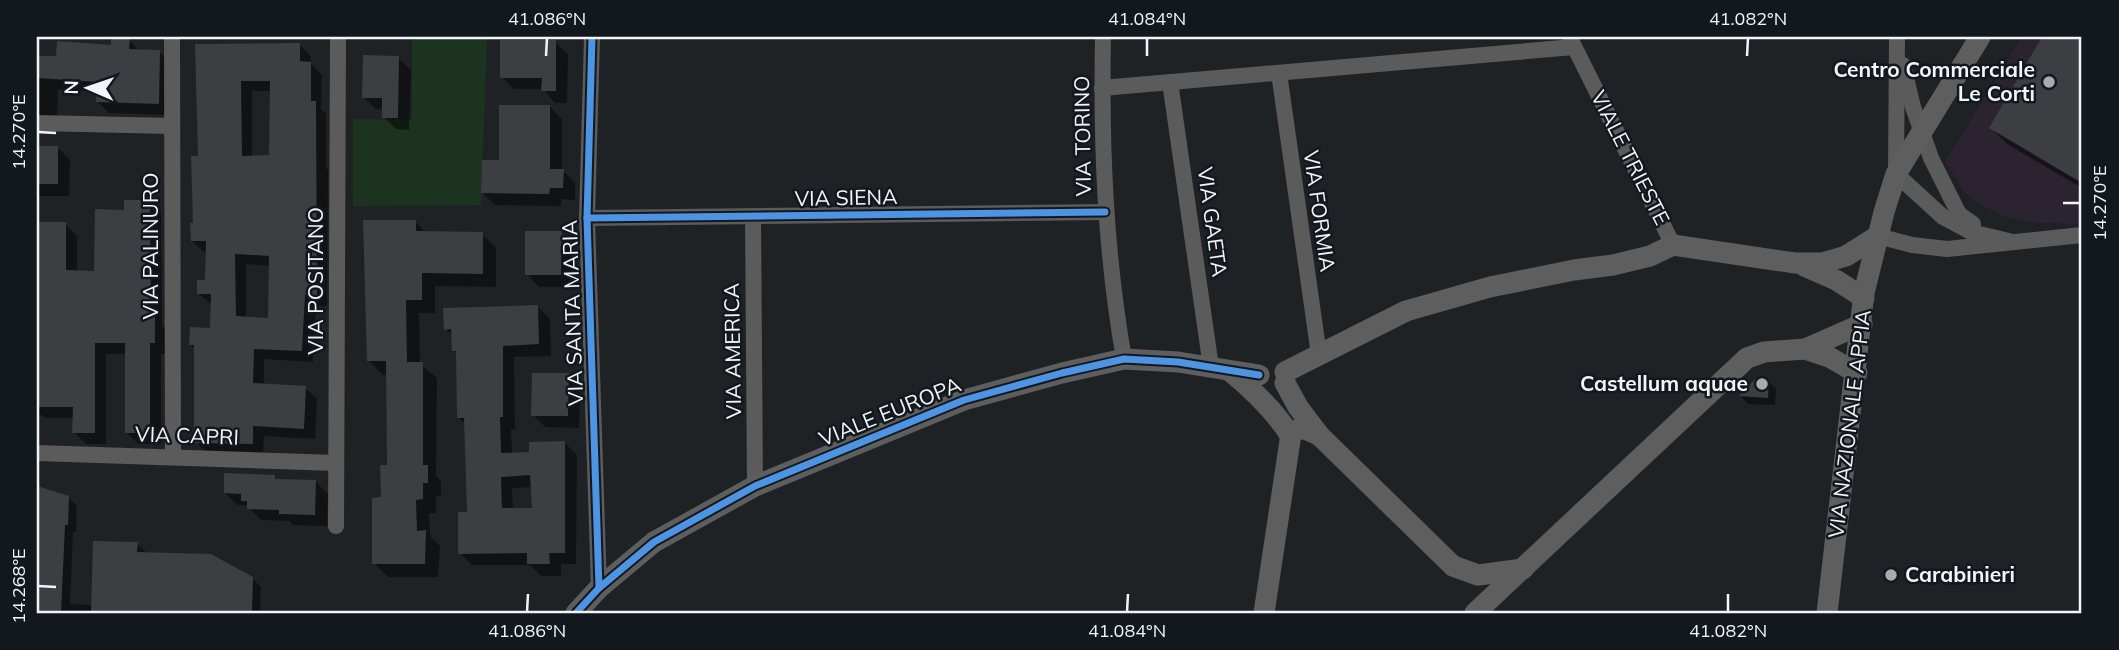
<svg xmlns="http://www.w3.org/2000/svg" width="2119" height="650" font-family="Mulish,sans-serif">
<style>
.commercial{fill:#2c2330}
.green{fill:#1c341f}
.shadow{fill:#0007;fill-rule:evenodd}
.building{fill:#3c3e41;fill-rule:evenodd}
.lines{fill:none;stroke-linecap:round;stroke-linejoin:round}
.street{stroke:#5c5b5b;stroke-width:16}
.secondary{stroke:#5e5e5e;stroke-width:21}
.cycleway-casing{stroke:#13181f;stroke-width:11}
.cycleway{stroke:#4d94e3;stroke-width:7}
.ticks{fill:none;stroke:#f1f5fa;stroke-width:2.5}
.poi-dot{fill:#a8abaf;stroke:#13181f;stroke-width:2.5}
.labels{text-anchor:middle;stroke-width:5;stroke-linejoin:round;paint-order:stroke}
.poi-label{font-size:21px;font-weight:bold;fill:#f1f5fa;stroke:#13181f;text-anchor:end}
.street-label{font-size:21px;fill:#f1f5fa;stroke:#13181f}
.neatline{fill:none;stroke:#f1f5fa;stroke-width:2.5}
.ticks-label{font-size:18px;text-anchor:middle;fill:#f1f5fa}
</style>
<rect width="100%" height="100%" fill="#1f2225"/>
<!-- commercial -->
<polygon class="commercial" points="2022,37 2082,37 2082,224 2027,222 2004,216 1985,207 1965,193 1945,162"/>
<!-- green -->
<polygon class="green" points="412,37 487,37 481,205 353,206 353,119 412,120"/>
<!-- shadow -->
<g class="shadow">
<polygon points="2044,37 2082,37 2082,188 2007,144 1991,128"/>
<polygon points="129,40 140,51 159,52 171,63 169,115 109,113 98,102 99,92 58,89 57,117 37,116 37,58 57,58 112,46"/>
<polygon points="555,42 568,54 567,103 555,103 543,89 514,89 502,77"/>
<path d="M197 45H299L311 56V64L322 75 321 109 326 114V168L328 170 327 306H316L313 362 264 359V386L305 388 317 399 315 439 264 436 263 454 207 453 196 442V349L191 345 212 330V305L198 293 207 282 208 252H204L192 241 200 158ZM252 91H271V157H252ZM246 264 271 266 269 320 246 318Z"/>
<polygon points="398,58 411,70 409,130 396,129 384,117 384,110 376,109 363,97"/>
<polygon points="550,107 562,119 562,170 575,183 575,200 561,199 561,206 495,205 483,193"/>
<polygon points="37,147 57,147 70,160 69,196 37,196"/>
<polygon points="149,202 161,214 162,326 166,329 166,354 161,354 161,444 138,444 126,432 127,354 106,354 106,444 86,444 74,432 74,418 47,418 37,413 37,224 65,224 77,236 77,272 95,273 125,211"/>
<polygon points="416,222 426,233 482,234 496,248 496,287 435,286 435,313 419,313 420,364 437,378 436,476 441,481 441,496 436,496 436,513 429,513 430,536 440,546 438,577 388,577 374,563 389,466 388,375 383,375 369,361"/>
<polygon points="561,233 573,245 573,287 539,287 527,274"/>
<path d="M538 307 550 319 551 356 514 357 515 429H511L512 454H531L565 443 577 455 576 564H561V576H541L530 565H472L460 553 469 513 466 425 458 417V355L454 351 453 336 446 329ZM533 487 534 510H513L512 488Z"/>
<polygon points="568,375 580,387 579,428 545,427 533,415"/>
<polygon points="1756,381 1768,381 1776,389 1775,405 1748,404 1741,396"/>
<polygon points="274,476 278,481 316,482 328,494 327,526 293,525 289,521 261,520 249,508 249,505 238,505 225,493"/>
<polygon points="37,488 68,497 77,506 76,532 73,532 70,604 93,605 137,544 146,552 252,578 261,587 260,613 37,613"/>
</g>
<!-- building -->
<g class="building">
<polygon points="2042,37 2082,37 2082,183 1989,128"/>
<polygon points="111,38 130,38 129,49 160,50 159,104 96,102 97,82 37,78 37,56 56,56 57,41 111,45"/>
<polygon points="500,40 556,40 556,91 541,91 542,78 500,78"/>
<path d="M300 43V61L311 62V101H316L317 296 305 295 302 351 254 349 253 383 306 386 304 429 253 426V444L194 443V345H189L190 327 210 328 211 294H197V280H205L206 241H191L190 223H193L191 156H198L195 44ZM241 81H270L269 155 242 156ZM235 254 269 256 268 318 236 316Z"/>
<polygon points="363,55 399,56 398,118 382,118 382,98 362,98"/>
<polygon points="499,105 550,105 550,169 564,169 563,188 550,188 549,194 481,193 482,160 499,160"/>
<rect x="37" y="146" width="21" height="38"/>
<polygon points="124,200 150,200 151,316 155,316 155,343 150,343 150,433 125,433 125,343 95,343 95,433 72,433 73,407 37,407 37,222 66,222 66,270 94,271 95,209 124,210"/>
<polygon points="363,220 416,220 416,231 483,232 483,274 422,273 422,300 406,300 407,362 423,362 423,465 428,465 428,483 423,483 423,499 416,500 417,531 426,530 425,564 372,564 372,498 381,497 380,465 387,465 386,361 367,361"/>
<polygon points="525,231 562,231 561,275 525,275"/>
<path d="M538 305 539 344 503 346V417H500L501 453 529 452V442L565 441V553H549L550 564H527V553L458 554V512H467L464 418H457L456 351H452L451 329 444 330 443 308ZM530 475 532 508H502L501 477Z"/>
<polygon points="532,373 569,373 568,416 531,416"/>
<polygon points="1755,379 1769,379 1768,398 1739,396"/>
<polygon points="224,473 275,475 275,479 316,480 315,515 279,514 279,510 247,509 247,501 241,501 241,494 224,493"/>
<polygon points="37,486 69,496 68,525 65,525 61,613 37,613"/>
<polygon points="93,541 138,542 137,552 211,554 253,577 252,613 91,613"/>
</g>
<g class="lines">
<!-- street -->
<g class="street">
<polyline points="172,37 173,456"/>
<polyline points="592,37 587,218 599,588"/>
<path d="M1103 37C1101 147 1105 250 1124 359"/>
<polyline points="1897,37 1896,174 1943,217 1971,232 2013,242"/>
<polyline points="1571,40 1673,245"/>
<polyline points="1903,65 1913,107 1931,158 1959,214 1973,224"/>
<polyline points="1279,73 1319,355"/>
<polyline points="1170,82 1211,367"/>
<polyline points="1102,88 1574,47"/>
<polyline points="37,123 172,126"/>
<polyline points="753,217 755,486"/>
<polyline points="587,218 1105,212"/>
<polyline points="1878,236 1912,245 1947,249 2082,235"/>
<polyline points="37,453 336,463"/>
<polyline points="336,526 338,37"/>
</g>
<!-- secondary -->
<g class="secondary">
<polyline points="1804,266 1836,280 1864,298"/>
<polyline points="1805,349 1829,357 1857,373"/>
<path d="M1231 372C1254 391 1274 410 1290 435"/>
<polyline points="1285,372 1406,311 1490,287 1574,270 1613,265 1650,256 1673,245 1795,263 1822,263 1846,256 1878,236"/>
<polyline points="1285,383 1298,407 1320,436 1453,566 1478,575 1523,569"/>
<polyline points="576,613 599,588 654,542 755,486 964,400 1062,373 1124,359 1178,362 1259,375"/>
<path d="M1264 613 1291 434C1301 425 1309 430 1320 436"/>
<polyline points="1475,613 1747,358 1764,352 1805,349 1862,324"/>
<polyline points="1827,613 1864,293 1884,212 1896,174 1980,37"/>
</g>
<!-- cycleway casing -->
<g class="cycleway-casing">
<g id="cycleway">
<polyline points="592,37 587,218 599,588"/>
<polyline points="587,218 1105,212"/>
<polyline points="576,613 599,588 654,542 755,486 964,400 1062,373 1124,359 1178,362 1259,375"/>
</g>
</g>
<!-- cycleway -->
<use href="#cycleway" class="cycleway"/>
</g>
<!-- ticks -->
<path class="ticks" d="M546 56 547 38M1147 56V38M1747 56 1748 38M38 132 56 133M2063 203H2080M38 586 56 587M527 612 528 594M1127 612 1128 594M1728 612V594"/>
<!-- markers -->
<g class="poi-dot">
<circle cx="2049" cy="82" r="7"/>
<circle cx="1762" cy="384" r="7"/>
<circle cx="1891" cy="575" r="7"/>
</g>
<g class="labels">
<!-- poi labels -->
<g class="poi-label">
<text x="2035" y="77">Centro Commerciale<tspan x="2035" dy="24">Le Corti</tspan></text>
<text x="1748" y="391">Castellum aquae</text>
<text x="1905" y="582" text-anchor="start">Carabinieri</text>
</g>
<!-- street labels -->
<g class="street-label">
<text transform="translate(1083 136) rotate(-91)" y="7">VIA TORINO</text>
<text transform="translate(1630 158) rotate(63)" y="7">VIALE TRIESTE</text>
<text transform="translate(846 198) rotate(-1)" y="7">VIA SIENA</text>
<text transform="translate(1319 211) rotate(82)" y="7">VIA FORMIA</text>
<text transform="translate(1212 222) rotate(82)" y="7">VIA GAETA</text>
<text transform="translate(151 246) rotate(-90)" y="7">VIA PALINURO</text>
<text transform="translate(316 281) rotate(-90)" y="7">VIA POSITANO</text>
<text transform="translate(573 313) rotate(-92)" y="7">VIA SANTA MARIA</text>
<text transform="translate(733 351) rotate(-91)" y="7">VIA AMERICA</text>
<text transform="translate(890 412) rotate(-22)" y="7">VIALE EUROPA</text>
<text transform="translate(1850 424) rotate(-83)" y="7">VIA NAZIONALE APPIA</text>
<text transform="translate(187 436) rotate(2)" y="7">VIA CAPRI</text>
</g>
</g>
<!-- border -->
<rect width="2119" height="650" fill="none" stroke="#13181f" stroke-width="77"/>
<!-- north arrow -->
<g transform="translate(88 88) rotate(272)" stroke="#13181f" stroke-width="5" paint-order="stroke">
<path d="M0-5L12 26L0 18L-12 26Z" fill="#f1f5fa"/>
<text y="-10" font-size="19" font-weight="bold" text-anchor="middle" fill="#f1f5fa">N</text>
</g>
<rect x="38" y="38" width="2042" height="574" class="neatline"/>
<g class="ticks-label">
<text x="547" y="25">41.086°N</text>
<text x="1147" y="25">41.084°N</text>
<text x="1748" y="25">41.082°N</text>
<text transform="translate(19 132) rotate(-90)" y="6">14.270°E</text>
<text transform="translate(2100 203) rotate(-90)" y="6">14.270°E</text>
<text transform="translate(19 586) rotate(-90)" y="6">14.268°E</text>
<text x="527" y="637">41.086°N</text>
<text x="1127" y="637">41.084°N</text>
<text x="1728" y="637">41.082°N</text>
</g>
</svg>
